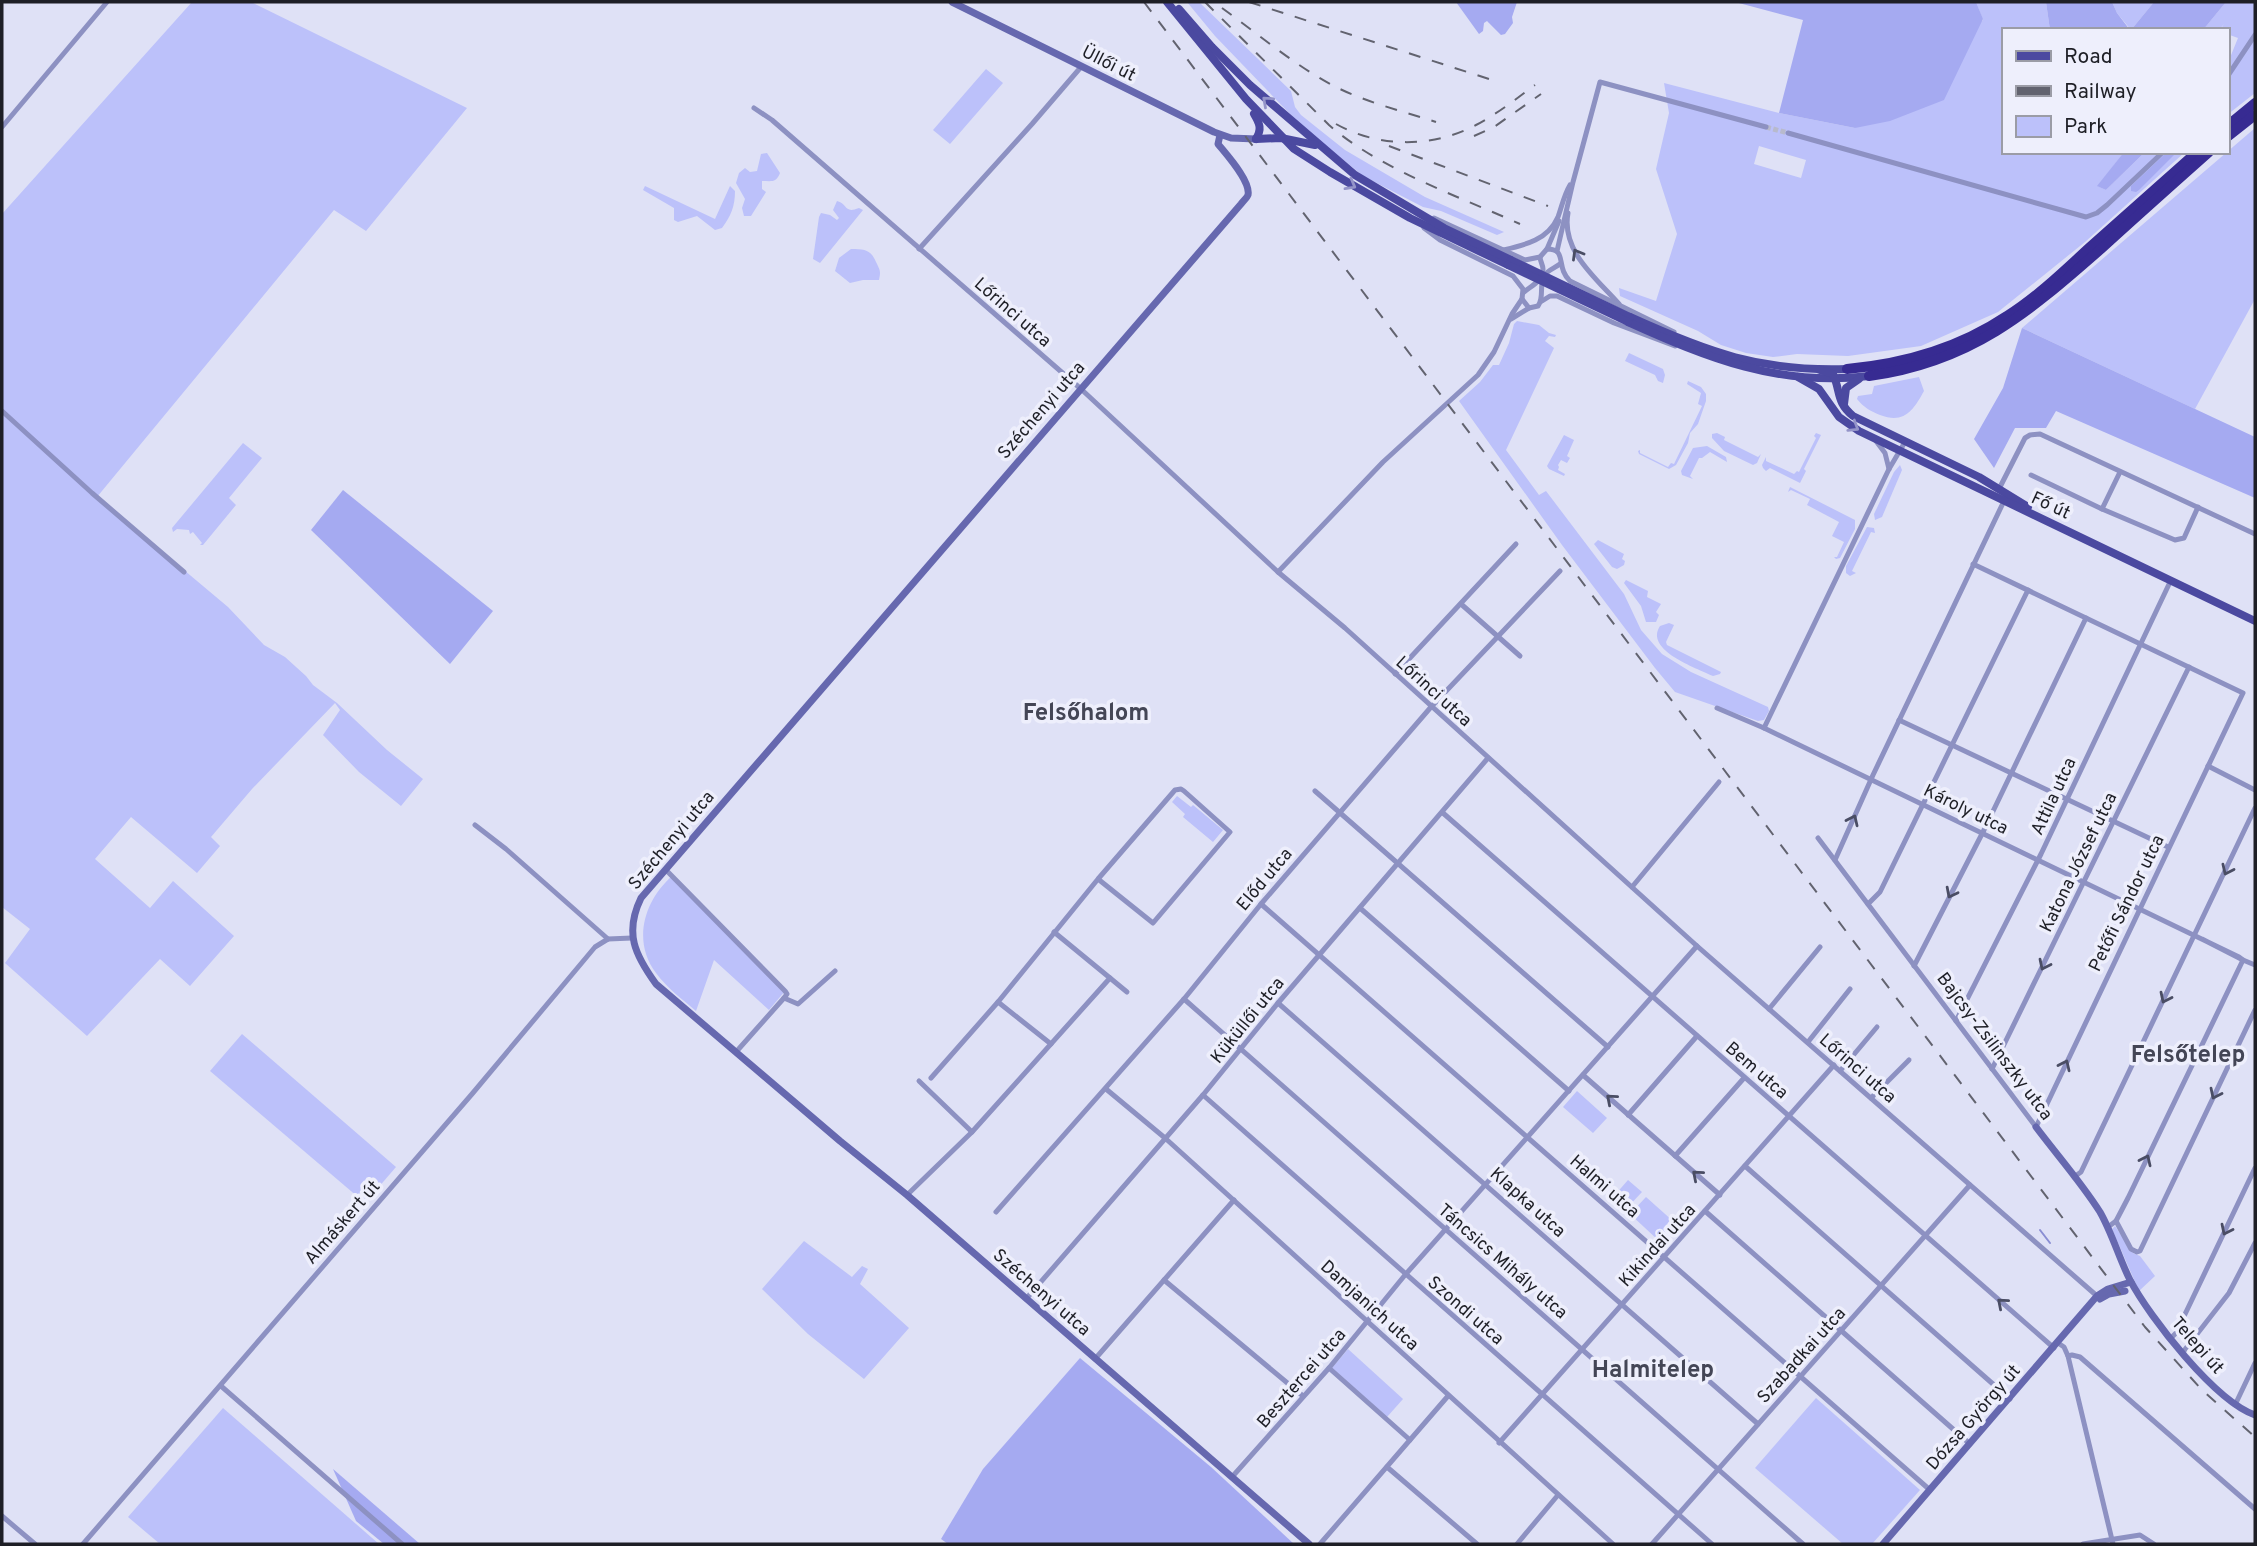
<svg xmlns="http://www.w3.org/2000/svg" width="2257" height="1546" font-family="Overpass,sans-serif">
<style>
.green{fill:#bcc1fa;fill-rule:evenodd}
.forest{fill:#a5aaf1}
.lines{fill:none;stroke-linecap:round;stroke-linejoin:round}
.stream{stroke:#8a8ed3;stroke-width:2}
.street-tunnel{stroke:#b8bacc;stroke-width:5;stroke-dasharray:5 2.5;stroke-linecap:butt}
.street{stroke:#8d91c2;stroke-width:5}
.secondary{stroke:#6668af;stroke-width:7}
.primary{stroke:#4b49a0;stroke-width:8}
.highway{stroke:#372b92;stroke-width:10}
.rail{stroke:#62636f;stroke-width:2;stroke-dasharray:12 12;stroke-linecap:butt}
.primary-bridge{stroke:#4b49a0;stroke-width:8}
.oneway{stroke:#9494c9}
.oneway2{stroke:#4a4d64}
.labels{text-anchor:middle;stroke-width:7;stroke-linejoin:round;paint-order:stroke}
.street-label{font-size:18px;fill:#1e1f26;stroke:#eeeffc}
.district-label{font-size:24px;font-weight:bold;fill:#444656;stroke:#eeeffc}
</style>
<rect width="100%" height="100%" fill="#dfe1f6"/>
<!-- green -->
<g class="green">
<polygon points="192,2 251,2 467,108 366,231 334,210 97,497 228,607 264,645 285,657 306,676 313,685 337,703 387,750 423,779 401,806 359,772 323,735 340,710 335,703 252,789 211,837 220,846 197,873 131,817 95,859 150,908 173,881 234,936 190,986 160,959 87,1036 5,963 30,929 2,907 2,214"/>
<polygon points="1187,2 1199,2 1291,91 1295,107 1301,115 1345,150 1425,197 1504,232 1497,235 1441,211 1423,207 1363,176 1307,130 1289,113 1215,36"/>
<path d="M1976 2H2046L2050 30H2003V152H2124L2098 186 2106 190 2145 152H2185L2085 242 1998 312 1921 346 1848 356 1797 354 1773 357 1746 353 1721 345 1698 331 1620 296 1619 288 1656 301 1677 234 1656 169 1669 113 1664 83 1779 113 1855 128 1983 20ZM1759 146 1806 160 1801 178 1754 164Z"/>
<polygon points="2112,2 2154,2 2131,30 2117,13"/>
<polygon points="2226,2 2255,2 2255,93 2227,115 2227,65 2238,38 2227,34 2227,30 2220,30 2224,24 2219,30 2203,30"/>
<polygon points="986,69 1003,83 950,144 933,130"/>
<polygon points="2255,128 2255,299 2195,409 2022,328"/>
<path d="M767 153 780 173C776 183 772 181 762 181V189L766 192 751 216H744L742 208 745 199 736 183 739 173 745 168 750 172 757 171 761 154Z"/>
<path d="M645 186 715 219 730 186 735 191C735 206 731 216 722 228L715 230 697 216 678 222 674 220V208L643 190Z"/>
<path d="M837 201C848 204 844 214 859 208L863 210 820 263 813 259 819 217 821 213 830 215 837 220 839 218 833 210Z"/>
<path d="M851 249C865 249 871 250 876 262 880 270 881 271 879 280H863L850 283 835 271 839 258Z"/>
<polygon points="1517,321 1539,325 1549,333 1556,335 1555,337 1549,336 1545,341 1554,348 1506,450 1539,495 1546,491 1624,594 1641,630 1662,654 1691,672 1768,707 1769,711 1764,720 1758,721 1675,692 1655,668 1562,545 1459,401 1480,382 1493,365 1499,365 1509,343 1514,324"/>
<polygon points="1629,353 1663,369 1665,375 1663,383 1658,381 1655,375 1625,361"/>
<path d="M1919 377 1924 391C1913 411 1904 424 1880 415 1872 412 1863 407 1857 399L1858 396 1872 394 1874 386Z"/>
<polygon points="1688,381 1701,387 1706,394 1706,401 1698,424 1690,433 1688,443 1676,465 1669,469 1639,454 1638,451 1640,450 1640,453 1668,467 1671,463 1674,464 1702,406 1698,404 1701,393 1687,384"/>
<polygon points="1717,433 1725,437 1724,440 1758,457 1761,454 1757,463 1753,465 1724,451 1712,438 1712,434"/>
<polygon points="1816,433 1821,435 1804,469 1806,471 1800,483 1770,468 1766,471 1763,468 1762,465 1766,457 1766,461 1794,474 1797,471 1799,472 1816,438 1814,436"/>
<polygon points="1564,435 1574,440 1567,456 1570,458 1567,463 1561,460 1558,465 1559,467 1558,470 1565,474 1564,476 1549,469 1547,466"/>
<polygon points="243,443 262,458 229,498 236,505 203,545 200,545 202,543 193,532 190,534 189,530 177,529 173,532 172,528"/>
<polygon points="1707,446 1726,457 1727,462 1710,452 1702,458 1699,458 1690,476 1693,479 1682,475 1681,471 1693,448"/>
<polygon points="1900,465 1902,470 1882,517 1875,520 1874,514 1894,472"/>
<polygon points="1790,487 1855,520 1855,529 1840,558 1836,559 1834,557 1837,557 1844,542 1832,536 1839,522 1807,505 1810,499 1791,490 1788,492"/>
<polygon points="1867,527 1874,528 1875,533 1871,532 1852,571 1856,573 1850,576 1846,573 1846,566"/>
<polygon points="1598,540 1624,554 1622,559 1625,561 1624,565 1617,569 1612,567 1594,544"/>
<polygon points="1626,580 1648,591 1647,597 1661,604 1656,612 1659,615 1656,622 1646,622 1641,606 1624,583"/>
<path d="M1669 623 1674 625 1666 642 1667 645 1721 672 1720 674 1713 676C1696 668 1644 650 1660 626Z"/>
<polygon points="1177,796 1191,807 1193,805 1223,830 1213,842 1183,817 1185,814 1172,802"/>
<path d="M672 876 785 991 769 1010 714 960 696 1011C682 999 667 988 656 973 632 941 644 901 672 876Z"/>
<polygon points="242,1034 396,1167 365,1203 210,1071"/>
<polygon points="1577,1091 1607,1118 1593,1133 1563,1107"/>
<polygon points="1628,1180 1642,1192 1627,1208 1614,1196"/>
<polygon points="1646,1197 1674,1222 1658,1240 1630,1214"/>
<polygon points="2115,1226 2133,1253 2140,1256 2155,1276 2139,1291 2112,1229"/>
<polygon points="804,1241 852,1277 862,1266 868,1269 860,1284 909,1328 864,1379 808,1334 762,1289"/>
<polygon points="1348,1349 1403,1399 1387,1417 1332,1368"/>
<polygon points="1816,1398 1920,1490 1872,1544 1843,1544 1755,1468"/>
<polygon points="223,1408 379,1544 160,1544 128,1517"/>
</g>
<!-- forest -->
<g class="forest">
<polygon points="1456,2 1517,2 1512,17 1513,23 1505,34 1501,35 1487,21 1484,23 1483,31 1479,34"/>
<polygon points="1735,2 1976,2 1983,19 1944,100 1890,121 1855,128 1779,113 1803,20"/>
<polygon points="2046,2 2112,2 2117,13 2130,30 2050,30"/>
<polygon points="2154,2 2226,2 2203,30 2131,30"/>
<polygon points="2124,152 2145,152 2106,190 2097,186"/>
<polygon points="2167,152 2177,152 2139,190 2136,192 2131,191 2131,186"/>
<polygon points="2022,328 2255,437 2255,498 2056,411 2046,428 2015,428 1994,468 1974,439 2003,388"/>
<polygon points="343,490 493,611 450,664 311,530"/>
<polygon points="1080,1358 1211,1467 1294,1544 948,1544 941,1539 983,1469"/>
<polygon points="333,1469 420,1544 384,1544 356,1521"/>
</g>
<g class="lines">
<!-- stream -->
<polyline class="stream" points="2040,1230 2050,1243"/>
<!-- street-tunnel -->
<polyline class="street-tunnel" points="1766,127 1788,133"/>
<!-- street -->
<g class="street">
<polyline points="2227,77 2255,35"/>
<polyline points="754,108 772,120 1081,389 1278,572 1345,628 1697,946 2097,1296"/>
<polyline points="2,127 107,2"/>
<polyline points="1788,133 2086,217 2097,213 2107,205 2163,152"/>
<path d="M1568 213C1561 251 1596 278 1619 304"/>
<path d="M1434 218 1525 260 1540 257 1547 249C1568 249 1555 267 1570 281L1674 332"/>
<polyline points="919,249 1032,124 1081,67"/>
<polyline points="1547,249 1559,221"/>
<path d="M1503 250C1525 245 1548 240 1558 217 1562 206 1564 195 1570 185"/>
<polyline points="1557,251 1573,182 1600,82 1766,127"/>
<path d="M1524 292C1531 286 1543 281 1543 269 1543 265 1540 261 1540 257"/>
<path d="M1522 299 1529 308 1538 306C1545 296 1538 286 1545 275 1548 270 1555 268 1560 264"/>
<polyline points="1542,301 1550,296 1557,296 1614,323 1675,346"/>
<polyline points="1511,319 1529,308"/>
<polyline points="2,411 92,493 184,572"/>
<polyline points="1876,441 1885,453 1889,469"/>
<polyline points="2031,475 2102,509 2175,540 2184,538 2198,507"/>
<polyline points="1999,489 2025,438 2030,435 2040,434 2255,534"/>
<polyline points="2102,509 2120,472"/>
<polyline points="1278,572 1383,462 1478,375 1494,352 1512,314 1522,299 1523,289 1513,276 1440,240 1424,228"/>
<polyline points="1461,604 1520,656"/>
<polyline points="1395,674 1516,544"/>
<polyline points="1717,708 1764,728 2239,957 2243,960 2202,939"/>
<polyline points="1899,720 2168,847"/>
<polyline points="1764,728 1889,469 1905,442"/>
<polyline points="2208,766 2255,790"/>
<polyline points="1315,791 1608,1047"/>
<polyline points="1443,813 2054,1348"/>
<polyline points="475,825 506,849 608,939"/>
<polyline points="1818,838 2036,1127 2243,693 1973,564"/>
<polyline points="1835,860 1873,775 2004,501"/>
<polyline points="666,870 785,991 787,994 784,998"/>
<polyline points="1632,887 1719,782"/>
<polyline points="1261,904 1930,1490"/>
<polyline points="1868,904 1880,892 2028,590"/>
<polyline points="1360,908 1569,1091"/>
<polyline points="1914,966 1984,830 2086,618"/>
<polyline points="1110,978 1127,992"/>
<polyline points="1184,999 1803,1544"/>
<polyline points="998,1002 1098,879 1175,790 1181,789 1184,791 1230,832 1153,923 1098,879"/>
<polyline points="1278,1003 1758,1424"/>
<polyline points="1769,1009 1820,947"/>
<polyline points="1956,1021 2041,854 2171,580"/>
<polyline points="1808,1042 1850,989"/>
<polyline points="736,1052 784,998 798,1004 835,971"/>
<polyline points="1992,1069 2189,667"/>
<polyline points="1840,1071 1877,1027"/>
<polyline points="1583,1075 1720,1195"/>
<polyline points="931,1078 998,1002 1051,1044"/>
<polyline points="919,1081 972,1132"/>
<polyline points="1106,1089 1165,1138 1613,1544"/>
<polyline points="1203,1095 1712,1544"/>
<polyline points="1871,1098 1909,1060"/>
<polyline points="1628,1115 1697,1036"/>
<polyline points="1675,1156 1744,1078"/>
<polyline points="1745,1166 2010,1399"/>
<polyline points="2074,1177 2081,1172 2255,808"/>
<polyline points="907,1195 972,1132 1110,978 1054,932"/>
<polyline points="1705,1211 1970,1444"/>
<polyline points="996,1212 1184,999 1261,904 1431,707 1560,571"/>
<polyline points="2116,1221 2131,1249 2137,1252 2140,1251 2255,1010"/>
<polyline points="2108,1227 2116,1221 2128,1198 2243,960 2255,965"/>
<polyline points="1164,1280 1303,1396"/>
<polyline points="1026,1299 1203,1095 1278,1003 1488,758"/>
<polyline points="2170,1339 2176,1333 2255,1168"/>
<polyline points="2058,1343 2064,1347 2068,1356 2113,1544"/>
<polyline points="2183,1352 2229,1293 2255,1243"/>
<polyline points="2068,1356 2072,1355 2080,1357 2255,1509"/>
<polyline points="1095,1359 1234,1200"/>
<polyline points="1329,1368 1410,1440"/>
<polyline points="221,1386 402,1544"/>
<polyline points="2235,1405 2255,1363"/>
<polyline points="1499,1443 1834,1065"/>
<polyline points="1387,1467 1477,1544"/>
<polyline points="1232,1477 1329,1368 1405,1275 1697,946"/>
<polyline points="2,1516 35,1544"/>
<polyline points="83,1544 472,1094 595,947 608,939 632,938"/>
<polyline points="1320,1544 1448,1396"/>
<polyline points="1517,1544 1558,1495"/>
<polyline points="1652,1544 1970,1185"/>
<polyline points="2083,1544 2140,1535 2154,1544"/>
</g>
<!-- secondary -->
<g class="secondary">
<polyline points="952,2 1214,132 1231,138 1256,139"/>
<path d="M1220 135 1218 144C1226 154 1251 181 1248 195 1247 198 1243 201 1241 204L641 898C624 933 635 955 656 984L840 1141 907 1195 1309 1544"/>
<path d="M2036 1127C2057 1155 2081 1182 2100 1212 2112 1233 2119 1258 2130 1280 2150 1318 2215 1401 2255 1415"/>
<polyline points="2100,1299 2109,1294 2125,1291"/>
<polyline points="1883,1544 2097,1296 2108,1289 2131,1282"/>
</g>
<!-- primary -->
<g class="primary">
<polyline points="1167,2 1246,99 1294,149 1330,172 1410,218 1508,265"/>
<polyline points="1179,9 1212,47 1250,85 1355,175 1444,228 1511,260"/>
<path d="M1254 114C1260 124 1262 129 1256 139"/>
<polyline points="1256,139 1281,138 1315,145"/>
<path d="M1630 317C1707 352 1761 372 1847 369"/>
<path d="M1628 322C1708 358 1779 387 1869 376"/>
<path d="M1820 370 1833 374C1841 392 1836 402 1853 416L1979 477 2028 507"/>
<polyline points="1798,377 1819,389 1839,417 1859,431 2255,621"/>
<polyline points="1844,404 1846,388 1859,379"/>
</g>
<!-- highway -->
<g class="highway">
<polyline points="2227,126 2255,103"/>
<polyline points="2227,137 2255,115"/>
<path d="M1847 369C1903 364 1959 348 2007 316 2037 297 2063 272 2089 248 2125 216 2161 184 2197 152"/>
<path d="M1869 376C1971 362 2028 313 2102 248 2137 216 2173 184 2209 152"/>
</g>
<!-- rail -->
<g class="rail">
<polyline points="1144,2 2145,1327 2202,1390 2255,1437"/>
<path d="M1205 2 1329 125C1379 169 1458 196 1520 224"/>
<polyline points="1249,2 1489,79"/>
<path d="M1222 8C1258 34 1294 65 1334 86 1365 102 1402 111 1436 122"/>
<path d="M1336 124C1379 148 1433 148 1476 125 1497 114 1516 99 1535 85"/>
<polyline points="1474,136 1494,127 1541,94"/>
<polyline points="1389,146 1548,206"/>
</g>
<!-- primary-bridge -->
<g class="primary-bridge">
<polyline points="1511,260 1630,317"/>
<polyline points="1508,265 1628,322"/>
</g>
</g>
<!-- one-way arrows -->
<defs><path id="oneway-chevron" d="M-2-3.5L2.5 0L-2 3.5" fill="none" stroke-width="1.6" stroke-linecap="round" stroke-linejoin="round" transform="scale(1.75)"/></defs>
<g class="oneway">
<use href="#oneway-chevron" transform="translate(1267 101) rotate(-138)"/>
<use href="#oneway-chevron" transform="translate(1351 185) rotate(29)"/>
<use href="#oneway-chevron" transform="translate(1854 427) rotate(32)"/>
</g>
<g class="oneway2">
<use href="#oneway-chevron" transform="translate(1577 254) rotate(-120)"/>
<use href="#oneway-chevron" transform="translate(1853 820) rotate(-65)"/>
<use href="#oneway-chevron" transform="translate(2227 870) rotate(115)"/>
<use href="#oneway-chevron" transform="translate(1951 893) rotate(117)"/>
<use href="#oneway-chevron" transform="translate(2044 965) rotate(116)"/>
<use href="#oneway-chevron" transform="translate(2165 998) rotate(116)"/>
<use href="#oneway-chevron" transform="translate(2065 1065) rotate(-65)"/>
<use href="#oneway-chevron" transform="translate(2215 1094) rotate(116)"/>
<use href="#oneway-chevron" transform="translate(1611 1099) rotate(-139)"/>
<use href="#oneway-chevron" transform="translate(2146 1160) rotate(-65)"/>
<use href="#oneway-chevron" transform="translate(1697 1175) rotate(-139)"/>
<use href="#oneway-chevron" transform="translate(2226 1230) rotate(116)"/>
<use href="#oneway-chevron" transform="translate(2002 1303) rotate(-139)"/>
</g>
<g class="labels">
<!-- street labels -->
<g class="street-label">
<text transform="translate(1109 63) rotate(27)" y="6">Üllői út</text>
<text transform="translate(1013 312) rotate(41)" y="6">Lőrinci utca</text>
<text transform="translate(1041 410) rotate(-49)" y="6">Széchenyi utca</text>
<text transform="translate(2051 505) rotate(25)" y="6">Fő út</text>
<text transform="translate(1434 691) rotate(42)" y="6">Lőrinci utca</text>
<text transform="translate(2053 796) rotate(-65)" y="6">Attila utca</text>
<text transform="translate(1966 809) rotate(26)" y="6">Károly utca</text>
<text transform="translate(671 840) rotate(-50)" y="6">Széchenyi utca</text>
<text transform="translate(2078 862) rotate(-64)" y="6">Katona József utca</text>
<text transform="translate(1264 879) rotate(-50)" y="6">Előd utca</text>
<text transform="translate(2126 903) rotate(-64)" y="6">Petőfi Sándor utca</text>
<text transform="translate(1247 1020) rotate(-51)" y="6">Küküllői utca</text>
<text transform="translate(1995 1046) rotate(53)" y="6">Bajcsy-Zsilinszky utca</text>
<text transform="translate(1858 1068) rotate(41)" y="6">Lőrinci utca</text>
<text transform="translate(1757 1070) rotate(41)" y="6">Bem utca</text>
<text transform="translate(1605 1186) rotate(41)" y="6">Halmi utca</text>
<text transform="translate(1528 1202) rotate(42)" y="6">Klapka utca</text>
<text transform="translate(342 1222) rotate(-49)" y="6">Almáskert út</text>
<text transform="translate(1657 1245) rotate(-48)" y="6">Kikindai utca</text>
<text transform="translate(1503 1261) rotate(41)" y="6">Táncsics Mihály utca</text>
<text transform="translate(1042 1292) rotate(41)" y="6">Széchenyi utca</text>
<text transform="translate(1370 1305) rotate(42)" y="6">Damjanich utca</text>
<text transform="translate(1466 1310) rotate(41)" y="6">Szondi utca</text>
<text transform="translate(2198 1345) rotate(49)" y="6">Telepi út</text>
<text transform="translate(1801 1355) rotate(-48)" y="6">Szabadkai utca</text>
<text transform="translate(1301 1378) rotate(-49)" y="6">Besztercei utca</text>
<text transform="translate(1973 1417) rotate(-49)" y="6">Dózsa György út</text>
</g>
<!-- district labels -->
<g class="district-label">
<text x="1086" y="720">Felsőhalom</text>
<text x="2188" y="1062">Felsőtelep</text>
<text x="1653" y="1377">Halmitelep</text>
</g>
</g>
<!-- border -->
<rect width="2257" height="1546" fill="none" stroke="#1e1f26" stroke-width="7"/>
<!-- legend -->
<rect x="2002" y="28" width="228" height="126" fill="#eeeffc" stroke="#9b9ca6" stroke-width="2"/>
<rect x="2016" y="51" width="35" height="10" fill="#4b49a0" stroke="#9b9ca6" stroke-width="2"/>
<text x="2064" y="63" font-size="21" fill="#1e1f26">Road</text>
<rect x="2016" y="86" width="35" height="10" fill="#62636f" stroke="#9b9ca6" stroke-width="2"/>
<text x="2064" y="98" font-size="21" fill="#1e1f26">Railway</text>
<rect x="2016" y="116" width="35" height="21" fill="#bcc1fa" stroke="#9b9ca6" stroke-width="2"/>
<text x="2064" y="133" font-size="21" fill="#1e1f26">Park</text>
</svg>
